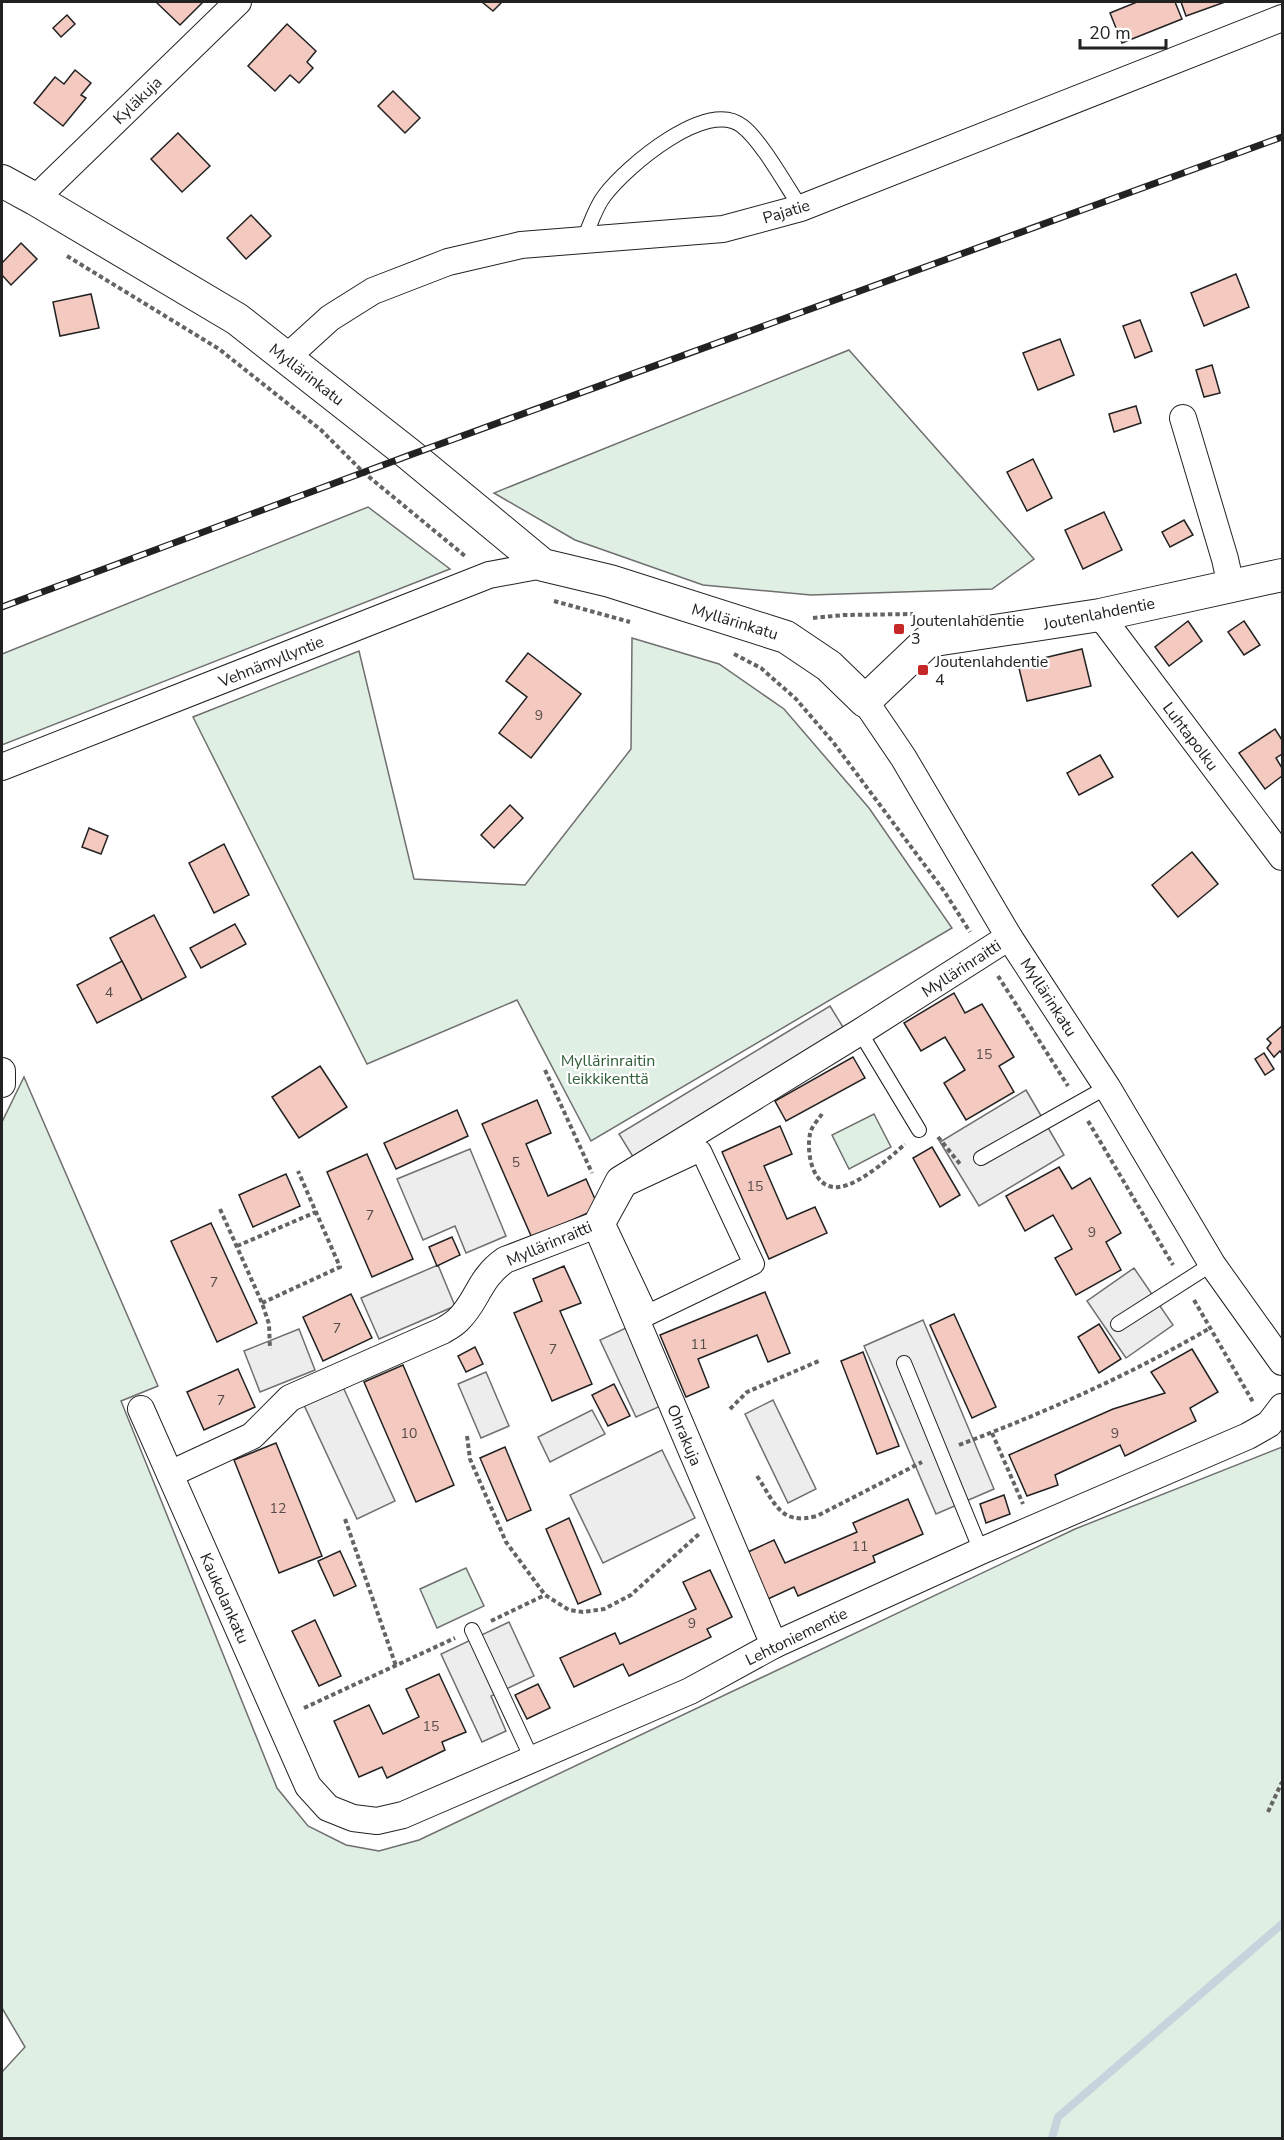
<svg xmlns="http://www.w3.org/2000/svg" width="1284" height="2140" font-family="'Nunito Sans',sans-serif">
<style>
.green{fill:#e0efe3;stroke:#6f6f6f;stroke-width:1.5}
.parking{fill:#ededed;stroke:#6f6f6f;stroke-width:1.5}
.lines{fill:none;stroke-linecap:round;stroke-linejoin:round}
.stream{stroke:#c7d3dd;stroke-width:8}
.building{fill:#f3c9c0;stroke:#222;stroke-width:1.5}
.service-casing{stroke:#222;stroke-width:16}
.pedestrian-casing{stroke:#222;stroke-width:22}
.minor-casing{stroke:#222;stroke-width:28}
.tertiary-casing{stroke:#222;stroke-width:34}
.path{stroke:#646464;stroke-width:4;stroke-dasharray:4.5 3;stroke-linecap:butt}
.service{stroke:#fff;stroke-width:14}
.pedestrian{stroke:#fff;stroke-width:20}
.minor{stroke:#fff;stroke-width:26}
.tertiary{stroke:#fff;stroke-width:32}
.rail-casing{stroke:#222;stroke-width:7}
.rail{stroke:#fff;stroke-width:4.5;stroke-dasharray:14;stroke-linecap:butt}
.poi-dot{fill:#c62828;stroke:#fff;stroke-width:2}
.labels{text-anchor:middle;stroke-width:4.5;stroke-linejoin:round;paint-order:stroke}
.number-label{font-size:14px;fill:#564c4a}
.street-label{font-size:16px;fill:#222;stroke:#fff}
.poi-label{font-size:16px;fill:#222;stroke:#fff;text-anchor:start}
.park-label{font-size:16px;fill:#2f5e38;stroke:#fff}
</style>
<rect width="100%" height="100%" fill="#fff"/>
<!-- green -->
<g class="green">
<polygon points="849,350 1034,559 992,589 811,595 703,585 575,540 494,493"/>
<polygon points="368,507 450,569 2,745 2,654"/>
<polygon points="632,638 719,664 784,709 869,808 952,928 591,1141 517,1000 367,1064 193,717 359,651 414,879 525,885 631,749"/>
<polygon points="24,1077 158,1386 121,1401 277,1788 308,1826 346,1845 379,1851 419,1840 1075,1529 1282,1447 1282,2138 2,2138 2,2072 25,2047 2,2008 2,1122"/>
<polygon points="874,1114 891,1147 849,1169 832,1135"/>
<polygon points="466,1568 484,1606 437,1628 420,1589"/>
</g>
<!-- parking -->
<g class="parking">
<polygon points="830,1006 846,1032 635,1160 619,1134"/>
<polygon points="1026,1090 1064,1155 979,1206 940,1142"/>
<polygon points="470,1149 506,1236 466,1253 455,1226 423,1240 397,1179"/>
<polygon points="438,1265 455,1306 379,1339 361,1298"/>
<polygon points="1134,1268 1173,1325 1126,1358 1087,1301"/>
<polygon points="923,1320 994,1489 936,1514 864,1346"/>
<polygon points="626,1328 663,1405 636,1417 600,1340"/>
<polygon points="299,1329 315,1370 260,1392 244,1351"/>
<polygon points="486,1372 509,1426 481,1438 458,1384"/>
<polygon points="343,1387 395,1501 357,1519 304,1405"/>
<polygon points="773,1400 816,1489 788,1503 745,1414"/>
<polygon points="592,1410 605,1434 550,1462 538,1437"/>
<polygon points="662,1450 695,1518 603,1563 570,1495"/>
<polygon points="509,1622 534,1676 491,1696 506,1731 482,1742 441,1654"/>
</g>
<g class="lines">
<!-- stream -->
<polyline class="stream" points="1052,2138 1058,2117 1282,1924"/>
</g>
<!-- building -->
<g class="building">
<polygon points="156,2 203,2 180,25"/>
<polygon points="482,2 502,2 493,11"/>
<polygon points="1137,2 1175,2 1182,19 1122,43 1110,13"/>
<polygon points="1181,2 1225,2 1186,16"/>
<polygon points="67,15 75,24 61,37 53,28"/>
<polygon points="287,24 316,51 307,62 313,68 299,83 290,75 275,91 248,66"/>
<polygon points="75,70 91,83 81,95 86,98 63,126 34,103 55,77 64,84"/>
<polygon points="393,91 420,118 405,133 378,106"/>
<polygon points="178,133 210,166 182,192 151,159"/>
<polygon points="251,215 271,236 246,259 227,238"/>
<polygon points="21,243 37,259 11,285 2,275 2,263"/>
<polygon points="1236,274 1249,307 1204,326 1191,293"/>
<polygon points="91,294 99,328 60,336 53,302"/>
<polygon points="1140,320 1152,351 1135,358 1123,326"/>
<polygon points="1060,339 1074,375 1038,390 1023,353"/>
<polygon points="1212,365 1220,393 1204,397 1196,370"/>
<polygon points="1136,406 1141,423 1114,432 1109,414"/>
<polygon points="1033,459 1052,498 1027,511 1007,472"/>
<polygon points="1104,512 1122,550 1083,569 1065,530"/>
<polygon points="1184,520 1193,535 1170,547 1162,532"/>
<polygon points="1188,621 1202,641 1169,666 1155,647"/>
<polygon points="1244,621 1260,645 1244,655 1228,632"/>
<polygon points="1082,649 1091,686 1027,701 1018,664"/>
<polygon points="528,653 581,694 531,758 499,733 527,697 506,681"/>
<polygon points="1275,729 1282,740 1282,754 1276,758 1282,768 1282,776 1265,789 1239,753"/>
<polygon points="1100,755 1113,777 1079,795 1067,773"/>
<polygon points="510,805 523,818 494,848 481,835"/>
<polygon points="89,828 108,836 101,854 82,847"/>
<polygon points="224,844 249,895 214,913 189,863"/>
<polygon points="1192,852 1218,884 1178,917 1152,885"/>
<polygon points="154,915 186,977 142,1000 110,938"/>
<polygon points="235,924 246,944 201,968 190,948"/>
<polygon points="122,961 142,1000 97,1023 77,985"/>
<polygon points="954,993 965,1013 982,1004 1014,1057 999,1066 1014,1092 966,1120 944,1083 965,1070 945,1037 921,1051 904,1023"/>
<polygon points="1282,1026 1282,1054 1280,1051 1274,1057 1267,1048 1271,1043 1267,1039"/>
<polygon points="1264,1053 1274,1069 1265,1075 1255,1059"/>
<polygon points="853,1057 865,1078 786,1121 775,1101"/>
<polygon points="320,1066 347,1107 299,1138 272,1097"/>
<polygon points="537,1100 551,1133 526,1144 548,1196 586,1179 599,1208 532,1238 482,1124"/>
<polygon points="457,1110 468,1136 396,1169 384,1143"/>
<polygon points="780,1126 792,1154 764,1166 787,1219 815,1207 827,1233 769,1259 722,1152"/>
<polygon points="932,1147 960,1195 940,1207 913,1158"/>
<polygon points="367,1154 413,1259 372,1277 327,1172"/>
<polygon points="1059,1167 1072,1189 1090,1178 1121,1233 1106,1242 1121,1270 1076,1295 1055,1258 1072,1249 1053,1215 1025,1231 1006,1196"/>
<polygon points="286,1174 300,1206 253,1227 239,1195"/>
<polygon points="211,1223 257,1323 217,1342 171,1241"/>
<polygon points="452,1237 460,1255 437,1266 429,1247"/>
<polygon points="564,1266 581,1303 560,1311 592,1384 552,1401 514,1313 542,1301 533,1279"/>
<polygon points="765,1292 790,1353 768,1362 757,1335 698,1359 709,1387 686,1397 660,1335"/>
<polygon points="351,1294 372,1338 323,1361 303,1317"/>
<polygon points="954,1314 996,1407 972,1418 930,1325"/>
<polygon points="1099,1324 1121,1359 1099,1373 1078,1337"/>
<polygon points="475,1347 483,1364 466,1372 458,1356"/>
<polygon points="1192,1349 1218,1392 1190,1408 1196,1421 1125,1456 1120,1445 1055,1475 1058,1485 1027,1496 1009,1455 1113,1409 1165,1393 1151,1372"/>
<polygon points="863,1352 899,1446 877,1454 841,1361"/>
<polygon points="403,1365 454,1485 416,1502 364,1382"/>
<polygon points="238,1369 255,1407 204,1430 187,1392"/>
<polygon points="614,1384 630,1416 608,1426 592,1395"/>
<polygon points="276,1443 322,1556 279,1573 234,1460"/>
<polygon points="505,1447 531,1510 507,1521 480,1458"/>
<polygon points="1004,1495 1010,1514 986,1523 980,1504"/>
<polygon points="908,1499 923,1534 873,1556 875,1562 798,1596 794,1587 768,1599 748,1552 774,1540 785,1563 857,1532 853,1523"/>
<polygon points="569,1518 601,1594 578,1604 546,1529"/>
<polygon points="340,1551 356,1586 334,1596 318,1561"/>
<polygon points="710,1570 732,1617 707,1629 711,1637 629,1676 623,1664 574,1687 560,1658 615,1633 620,1644 696,1609 683,1582"/>
<polygon points="315,1620 341,1676 319,1686 292,1631"/>
<polygon points="439,1674 466,1732 442,1742 445,1750 387,1778 382,1767 359,1777 334,1721 369,1705 383,1734 419,1717 406,1689"/>
<polygon points="538,1684 550,1708 527,1719 515,1695"/>
</g>
<g class="lines">
<!-- service casing -->
<g class="service-casing">
<g id="service">
<path d="M583 241C590 226 595 207 605 195 626 167 707 98 742 126 761 140 787 187 801 208"/>
<polyline points="860,1032 919,1130"/>
<polyline points="981,1158 1107,1087"/>
<polyline points="1118,1324 1212,1264"/>
<polyline points="904,1363 981,1551"/>
<polyline points="472,1630 532,1759"/>
</g>
</g>
<!-- pedestrian casing -->
<g class="pedestrian-casing">
<polygon id="pedestrian" points="701,1151 754,1264 648,1315 605,1224 626,1186"/>
</g>
<!-- minor casing -->
<g class="minor-casing">
<g id="minor">
<polyline points="35,199 238,2"/>
<polyline points="286,358 330,318 373,291 448,262 521,245 723,229 801,208 1282,18"/>
<polyline points="1183,418 1225,559 1231,586"/>
<polyline points="1100,615 1282,857"/>
<polyline points="865,701 903,757 1009,937 1107,1087 1212,1264 1282,1362"/>
<polyline points="2,767 489,575 543,565"/>
<polyline points="2,1071 2,1084"/>
<polyline points="596,1225 774,1645"/>
<polyline points="141,1409 308,1786 328,1808 353,1818 377,1821 403,1815 690,1691 774,1645 981,1551 1248,1436 1269,1424 1282,1407"/>
<path d="M170 1474 252 1436 290 1398 442 1331C447 1328 453 1325 458 1320 478 1301 478 1279 505 1260L596 1225 619 1180 860 1032 1009 937"/>
</g>
</g>
<!-- tertiary casing -->
<g class="tertiary-casing">
<polyline id="tertiary" points="2,181 35,199 237,319 410,455 543,565 610,581 786,637 829,666 865,701 928,641 1100,615 1282,575"/>
</g>
<!-- path -->
<g class="path">
<polyline points="67,256 219,349 321,430 363,472 465,556"/>
<polyline points="554,601 630,622"/>
<polyline points="813,618 844,615 913,614"/>
<polyline points="734,654 761,668 796,699 833,742 944,891 970,932"/>
<polyline points="998,976 1068,1086"/>
<polyline points="545,1070 592,1173"/>
<path d="M822 1114C818 1120 811 1127 810 1134 806 1154 813 1190 839 1187 859 1185 891 1157 905 1144"/>
<polyline points="1088,1121 1173,1265"/>
<polyline points="938,1137 960,1164"/>
<polyline points="220,1209 262,1303 269,1324 270,1349"/>
<polyline points="237,1246 316,1212"/>
<polyline points="1194,1300 1253,1402"/>
<polyline points="262,1303 340,1267 298,1171"/>
<polyline points="730,1409 747,1392 821,1360"/>
<polyline points="992,1433 1023,1504"/>
<polyline points="467,1436 470,1459 506,1542 545,1595 569,1610 583,1612 604,1609 631,1595 699,1534"/>
<path d="M959 1445C1046 1412 1130 1375 1210 1328"/>
<path d="M757 1476C775 1503 780 1526 817 1516L922 1462"/>
<polyline points="345,1519 396,1666"/>
<polyline points="491,1621 545,1595"/>
<polyline points="304,1708 455,1638"/>
<polyline points="1268,1812 1282,1782"/>
</g>
<!-- service -->
<use href="#service" class="service"/>
<!-- pedestrian -->
<use href="#pedestrian" class="pedestrian"/>
<!-- minor -->
<use href="#minor" class="minor"/>
<!-- tertiary -->
<use href="#tertiary" class="tertiary"/>
<!-- rail casing -->
<g class="rail-casing">
<polyline id="rail" points="2,607 410,455 1282,137"/>
</g>
<!-- rail -->
<use href="#rail" class="rail"/>
</g>
<!-- markers -->
<g class="poi-dot">
<rect x="893" y="623" width="12" height="12" rx="3"/>
<rect x="917" y="664" width="12" height="12" rx="3"/>
</g>
<g class="labels">
<!-- number labels -->
<g class="number-label">
<text x="539" y="720">9</text>
<text x="109" y="997">4</text>
<text x="984" y="1059">15</text>
<text x="516" y="1167">5</text>
<text x="755" y="1191">15</text>
<text x="370" y="1220">7</text>
<text x="1092" y="1237">9</text>
<text x="214" y="1287">7</text>
<text x="337" y="1333">7</text>
<text x="699" y="1349">11</text>
<text x="553" y="1354">7</text>
<text x="221" y="1405">7</text>
<text x="409" y="1438">10</text>
<text x="1115" y="1438">9</text>
<text x="278" y="1513">12</text>
<text x="860" y="1551">11</text>
<text x="692" y="1628">9</text>
<text x="431" y="1731">15</text>
</g>
<!-- street labels -->
<g class="street-label">
<text transform="translate(137 100) rotate(-44)" y="6">Kyläkuja</text>
<text transform="translate(786 211) rotate(-17)" y="6">Pajatie</text>
<text transform="translate(307 374) rotate(38)" y="6">Myllärinkatu</text>
<text transform="translate(1099 613) rotate(-11)" y="6">Joutenlahdentie</text>
<text transform="translate(735 621) rotate(17)" y="6">Myllärinkatu</text>
<text transform="translate(271 661) rotate(-22)" y="6">Vehnämyllyntie</text>
<text transform="translate(1191 736) rotate(53)" y="6">Luhtapolku</text>
<text transform="translate(961 968) rotate(-33)" y="6">Myllärinraitti</text>
<text transform="translate(1049 997) rotate(57)" y="6">Myllärinkatu</text>
<text transform="translate(549 1243) rotate(-23)" y="6">Myllärinraitti</text>
<text transform="translate(685 1435) rotate(67)" y="6">Ohrakuja</text>
<text transform="translate(225 1598) rotate(66)" y="6">Kaukolankatu</text>
<text transform="translate(796 1636) rotate(-26)" y="6">Lehtoniementie</text>
</g>
<!-- poi labels -->
<g class="poi-label">
<text x="911" y="626">Joutenlahdentie<tspan x="911" dy="18">3</tspan></text>
<text x="935" y="667">Joutenlahdentie<tspan x="935" dy="18">4</tspan></text>
</g>
<!-- park labels -->
<g class="park-label">
<text x="608" y="1066">Myllärinraitin<tspan x="608" dy="18">leikkikenttä</tspan></text>
</g>
</g>
<!-- border -->
<rect width="1284" height="2140" fill="none" stroke="#222222" stroke-width="6"/>
<!-- scale -->
<path d="M1080 39v9h86v-9" fill="none" stroke="#222222" stroke-width="3"/>
<text x="1089" y="39" font-size="18" fill="#222222" stroke="#ffffff" stroke-width="4.5" paint-order="stroke">20 m</text>
</svg>
